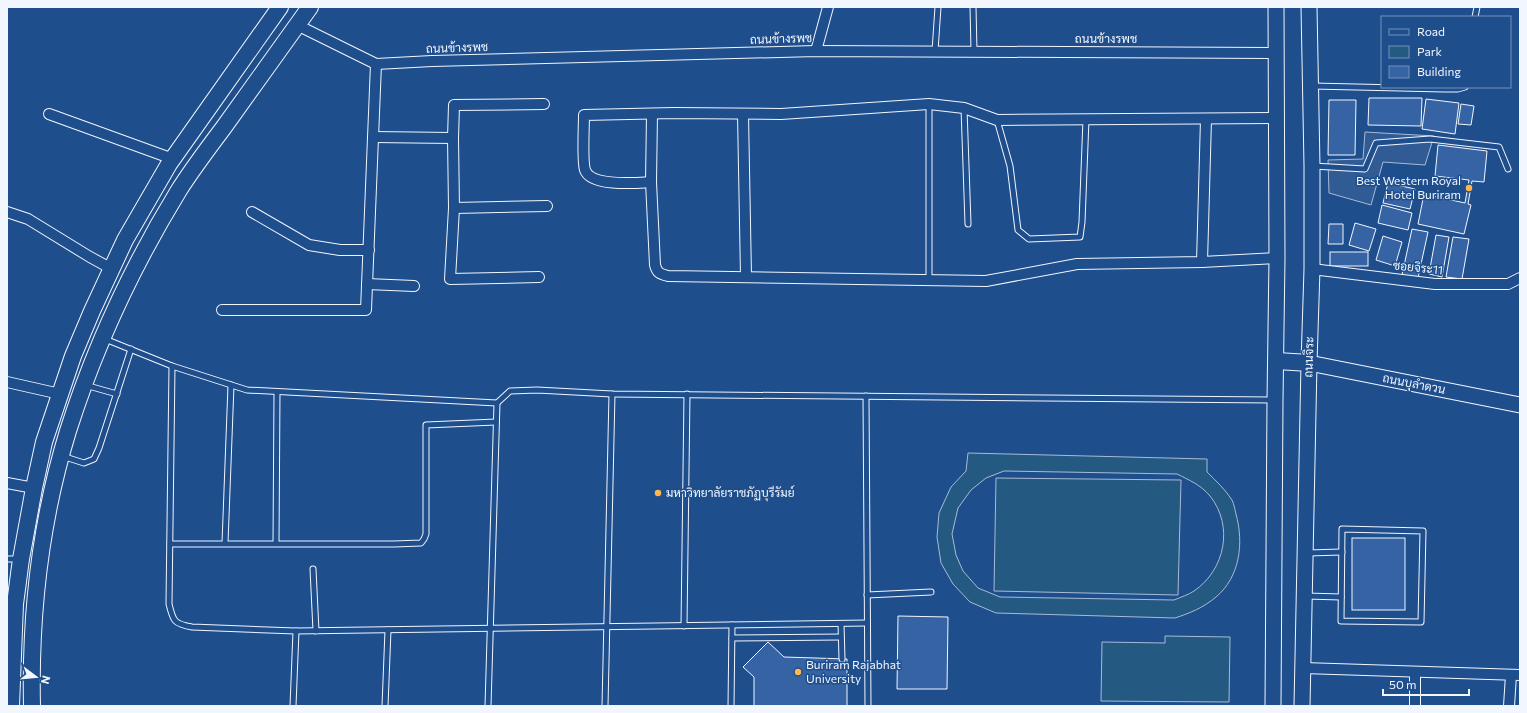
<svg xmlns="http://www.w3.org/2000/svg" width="1527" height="713" font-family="Commissioner,Sarabun,sans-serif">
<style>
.green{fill:#245a82;stroke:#a8bbd7;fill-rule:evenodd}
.parking{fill:#305b95;stroke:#a8bbd7}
.building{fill:#3563a3;stroke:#f2f6ff}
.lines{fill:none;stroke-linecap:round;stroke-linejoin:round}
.lane-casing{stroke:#f2f6ff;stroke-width:7}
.street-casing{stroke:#f2f6ff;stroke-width:12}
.secondary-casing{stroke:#f2f6ff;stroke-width:17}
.primary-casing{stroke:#f2f6ff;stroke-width:18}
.lane{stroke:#1f4e8c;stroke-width:5}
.street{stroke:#1f4e8c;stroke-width:10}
.secondary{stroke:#1f4e8c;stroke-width:15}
.primary{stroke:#1f4e8c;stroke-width:16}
.poi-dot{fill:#ffb74d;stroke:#1f4e8c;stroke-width:1.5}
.labels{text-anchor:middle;stroke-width:3;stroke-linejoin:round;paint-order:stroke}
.street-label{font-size:12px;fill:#f2f6ff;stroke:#1f4e8c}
.poi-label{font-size:12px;fill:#f2f6ff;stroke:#1f4e8c;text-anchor:start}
</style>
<rect width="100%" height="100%" fill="#1f4e8c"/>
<!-- green -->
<g class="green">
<path d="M968 453 1207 459V472C1216 481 1225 489 1232 500 1234 504 1235 510 1236 514 1244 543 1240 577 1216 597 1203 608 1190 613 1175 618L996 613 970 602 953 584 941 563 937 537 939 513 951 487 966 471ZM1004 471 1177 474C1189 480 1201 485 1210 496 1234 526 1225 570 1194 591 1188 595 1181 597 1174 600L1000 597 978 588 963 571 956 555 952 534 958 508 971 490 986 478Z"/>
<polygon points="996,478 1181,480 1178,595 994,591"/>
<polygon points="1165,636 1230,637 1229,702 1101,701 1102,642 1165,643"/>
</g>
<!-- parking -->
<polygon class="parking" points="1365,132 1434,136 1425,165 1383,162 1371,205 1329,193 1328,160 1363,159"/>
<!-- building -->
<g class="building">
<polygon points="1369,98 1422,98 1421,126 1368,125"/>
<polygon points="1426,99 1459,103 1455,134 1422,129"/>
<polygon points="1329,100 1356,100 1355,155 1328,155"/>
<polygon points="1461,104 1474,106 1471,125 1458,124"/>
<polygon points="1438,145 1487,151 1484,182 1472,181 1468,204 1471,205 1464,234 1418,224 1424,194 1465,203 1469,180 1435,176"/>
<polygon points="1388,183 1415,189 1410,209 1383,203"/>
<polygon points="1382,205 1412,213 1408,230 1378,223"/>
<polygon points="1355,223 1376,229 1369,251 1349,245"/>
<polygon points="1329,224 1343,224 1343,244 1328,244"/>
<polygon points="1412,229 1428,232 1418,278 1402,275"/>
<polygon points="1436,235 1449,237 1442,277 1429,274"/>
<polygon points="1383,236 1402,242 1395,266 1376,260"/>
<polygon points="1453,237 1469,239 1462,279 1446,277"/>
<rect x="1330" y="252" width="38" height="14"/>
<rect x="1352" y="538" width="53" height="72"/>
<polygon points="898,616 948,617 947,689 897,689"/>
<polygon points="768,642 784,657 847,659 847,706 754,706 754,677 743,667"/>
</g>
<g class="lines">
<!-- lane casing -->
<g class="lane-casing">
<g id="lane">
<polyline points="973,7 974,51"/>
<polyline points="1475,17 1477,7"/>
<polyline points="935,51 938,7"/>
<polyline points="1312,86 1444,89 1458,89 1465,87"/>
<polyline points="929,104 929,280"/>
<polyline points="964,108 968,224"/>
<polyline points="997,120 1010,166 1018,230 1029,239 1080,237 1082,222 1086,119"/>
<polyline points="1313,166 1365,169 1376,143 1430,139 1499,147 1508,169"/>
<polyline points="105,339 172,366 247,390 497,403"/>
<path d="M172 366 169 604C173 621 174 624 192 627L296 631 867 623"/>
<polyline points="85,385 117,394"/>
<polyline points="866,396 868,706"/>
<polyline points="62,456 84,463 94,459 99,448 131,349"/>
<polygon points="1342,529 1423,531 1421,622 1341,621"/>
<polyline points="225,543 231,385"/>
<polyline points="276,543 277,392"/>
<polyline points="170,544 394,544 421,543 424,539 426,534 426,425 496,422"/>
<polyline points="1307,553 1342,552"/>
<polyline points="7,559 20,559"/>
<polyline points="313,569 316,631"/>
<polyline points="867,595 931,592"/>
<polyline points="1306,596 1341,597"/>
<polyline points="841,624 842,659"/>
<polyline points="684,626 687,394"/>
<polyline points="732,638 841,637"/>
<polyline points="293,706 296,631"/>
<polyline points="385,706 388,630"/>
<polyline points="488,706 497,403 510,391 537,390 612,394 1274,400"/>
<polyline points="605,706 612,394"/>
<polyline points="731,706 732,625"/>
</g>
</g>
<!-- street casing -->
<g class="street-casing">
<g id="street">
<polyline points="297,25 376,64 432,61 816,51 1276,53"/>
<polyline points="816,51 828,7"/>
<polyline points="49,114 173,159"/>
<path d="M652 114 651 182 655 265C657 273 660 274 668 276L986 281 1077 264 1202 262 1206 119"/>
<polyline points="743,114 746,277"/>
<polyline points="373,137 453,138"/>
<path d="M651 182C636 183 591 187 585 170 582 161 584 126 584 115L674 113 781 114 929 104 964 108 997 120 1277 118"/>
<polyline points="454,208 547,206"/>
<polyline points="7,212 28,219 90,257 112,269"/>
<polyline points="252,212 309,245 340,250 369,250"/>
<polyline points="1202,262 1277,258"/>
<polyline points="1312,269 1435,284 1508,284 1520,278"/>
<polyline points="539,277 450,279 454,208 453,138 454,105 544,104"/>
<polyline points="367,284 414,286"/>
<polyline points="222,310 366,310 376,64"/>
<polyline points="7,382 60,394"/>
<polyline points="7,483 34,488"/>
<polyline points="1303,668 1520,675"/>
<polyline points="1415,672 1415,706"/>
<polyline points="1509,706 1511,675"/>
</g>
</g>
<!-- secondary casing -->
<g class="secondary-casing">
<g id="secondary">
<polyline points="1309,363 1520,405"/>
<polyline points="1273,706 1275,400 1277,258 1276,7"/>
<polyline points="1302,706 1309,363 1312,269 1312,166 1309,7"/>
</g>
</g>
<!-- primary casing -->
<g class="primary-casing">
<g id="primary">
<polyline points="1277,361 1309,363"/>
<polyline points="11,706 15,604 21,559 34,488 44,442 73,356 92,311 125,240 169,164 280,7"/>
<path d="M32 706C30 615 41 519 68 431 95 346 133 265 179 190 193 168 209 147 224 127 253 87 281 47 310 7"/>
</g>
</g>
<!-- lane -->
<use href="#lane" class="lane"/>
<!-- street -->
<use href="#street" class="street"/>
<!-- secondary -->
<use href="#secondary" class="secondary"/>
<!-- primary -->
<use href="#primary" class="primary"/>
</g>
<!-- markers -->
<g class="poi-dot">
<circle cx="1469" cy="188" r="4"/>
<circle cx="658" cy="493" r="4"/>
<circle cx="798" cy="672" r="4"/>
</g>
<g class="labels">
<!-- street labels -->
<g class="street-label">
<text transform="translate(781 39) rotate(-2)" y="4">ถนนข้างรพช</text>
<text x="1106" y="43">ถนนข้างรพช</text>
<text transform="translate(457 48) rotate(-2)" y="4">ถนนข้างรพช</text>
<text transform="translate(1418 268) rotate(6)" y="4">ซอยจิระ11</text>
<text transform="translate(1309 357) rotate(-88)" y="4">ถนนจิระ</text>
<text transform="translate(1414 384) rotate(11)" y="4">ถนนบุลำดวน</text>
</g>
<!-- poi labels -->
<g class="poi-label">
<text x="1461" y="185" text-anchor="end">Best Western Royal<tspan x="1461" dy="14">Hotel Buriram</tspan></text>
<text x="666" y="497">มหาวิทยาลัยราชภัฏบุรีรัมย์</text>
<text x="806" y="669">Buriram Rajabhat<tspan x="806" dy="14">University</tspan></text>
</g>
</g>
<!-- border -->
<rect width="1527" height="713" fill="none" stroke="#f2f6ff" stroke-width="16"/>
<!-- legend -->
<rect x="1381" y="16" width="130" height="72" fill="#1f4e8c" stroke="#7391ba"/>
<rect x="1389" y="29" width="20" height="6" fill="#1f4e8c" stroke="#7391ba"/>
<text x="1417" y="36" font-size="12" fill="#f2f6ff">Road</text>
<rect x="1389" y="46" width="20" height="12" fill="#245a82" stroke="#7391ba"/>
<text x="1417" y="56" font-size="12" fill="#f2f6ff">Park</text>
<rect x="1389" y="66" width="20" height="12" fill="#3563a3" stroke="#7391ba"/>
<text x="1417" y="76" font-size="12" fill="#f2f6ff">Building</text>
<!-- north arrow -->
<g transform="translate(36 677) rotate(106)" stroke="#1f4e8c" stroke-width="3" paint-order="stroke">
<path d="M0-3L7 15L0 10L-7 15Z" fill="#f2f6ff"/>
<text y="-6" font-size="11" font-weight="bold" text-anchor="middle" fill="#f2f6ff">N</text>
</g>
<!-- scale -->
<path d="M1383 689v6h86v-6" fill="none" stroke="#f2f6ff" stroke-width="2"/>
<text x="1389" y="689" font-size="12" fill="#f2f6ff" stroke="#1f4e8c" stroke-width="3" paint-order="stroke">50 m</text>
</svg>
